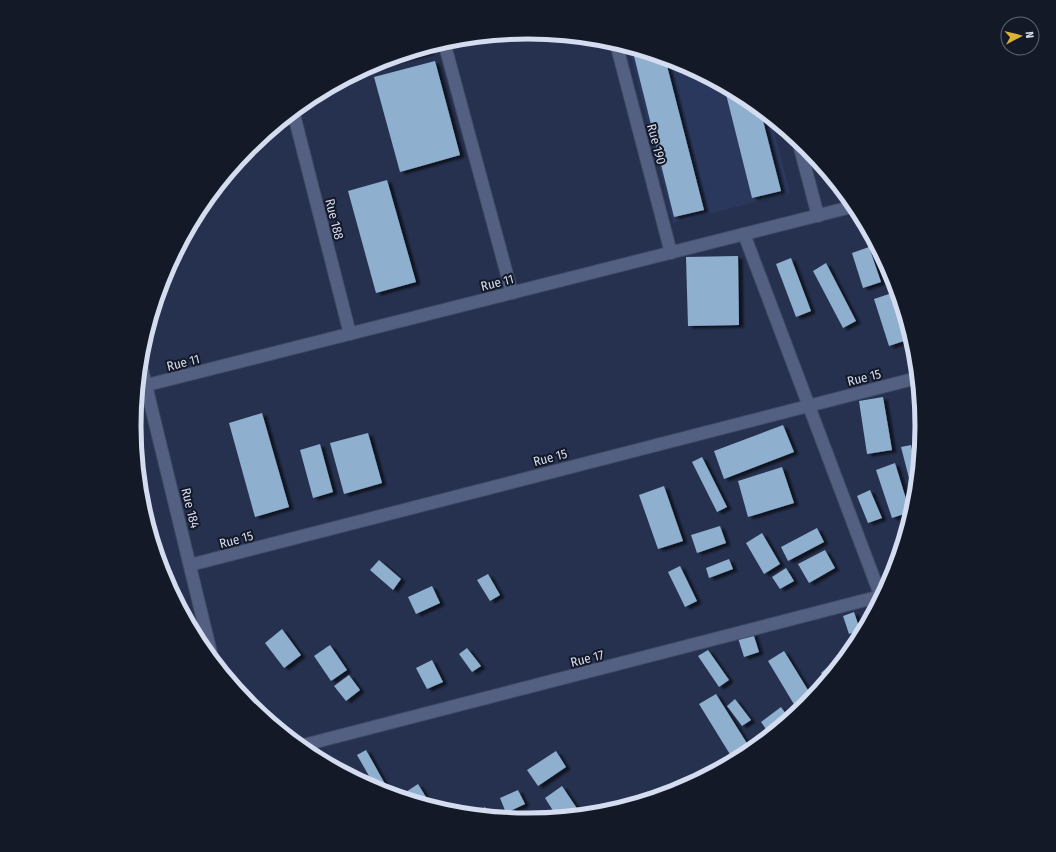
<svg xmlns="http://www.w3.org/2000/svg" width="1056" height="852" font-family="'Fira Sans Condensed',sans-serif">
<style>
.built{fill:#2b385d}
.building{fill:#8fafce;filter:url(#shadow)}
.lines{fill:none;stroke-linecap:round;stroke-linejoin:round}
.minor-casing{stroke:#424b65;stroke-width:14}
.minor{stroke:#536082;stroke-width:12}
.labels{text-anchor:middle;stroke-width:4;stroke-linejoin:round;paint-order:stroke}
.street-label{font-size:13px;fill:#d4dcf0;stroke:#141927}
.rim{fill:none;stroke:#d4dcf0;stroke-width:5}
</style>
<defs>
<filter id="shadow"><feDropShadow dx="4.5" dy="2.5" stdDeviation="1" flood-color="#0009"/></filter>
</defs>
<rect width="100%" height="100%" fill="#26314f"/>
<!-- built -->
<polygon class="built" points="629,47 679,62 747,99 771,118 790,193 673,223"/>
<!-- building -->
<g class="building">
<polygon points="428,47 430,52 366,68 377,62"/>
<polygon points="632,48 665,58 704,210 674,217"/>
<polygon points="435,61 460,155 400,172 374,77"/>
<polygon points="724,86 747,99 760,109 781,191 752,198"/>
<polygon points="387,180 416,282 376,293 348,191"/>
<polygon points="871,236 892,275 895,284 869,237"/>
<polygon points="869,247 881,282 863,288 852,253"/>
<polygon points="738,256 739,325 688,326 686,257"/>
<polygon points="791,258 811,311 796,317 776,264"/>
<polygon points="826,263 856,321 843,328 813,271"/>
<polygon points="892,293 907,340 889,346 874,299"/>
<polygon points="883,397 892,450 867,454 859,401"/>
<polygon points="262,413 289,507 255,517 229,423"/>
<polygon points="783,425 794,452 724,479 714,451"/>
<polygon points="368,433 382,483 344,494 330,443"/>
<polygon points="320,444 333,492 313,498 300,450"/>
<polygon points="911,445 917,472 916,485 911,486 901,447"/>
<polygon points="702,457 727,507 717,512 692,462"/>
<polygon points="895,463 910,512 892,518 876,470"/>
<polygon points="782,467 794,503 748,517 738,481"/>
<polygon points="664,486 683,541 658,549 639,495"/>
<polygon points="870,490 882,518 868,523 857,496"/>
<polygon points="720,526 726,543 697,553 691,535"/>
<polygon points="817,528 824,542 788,561 781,547"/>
<polygon points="762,533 780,564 764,574 746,543"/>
<polygon points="825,550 835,568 809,583 798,564"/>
<polygon points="729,559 733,569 709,578 706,568"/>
<polygon points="379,560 401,579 393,590 370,570"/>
<polygon points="680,566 697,601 685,607 668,572"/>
<polygon points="786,568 794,581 780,589 772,577"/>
<polygon points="488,574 500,595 490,601 477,580"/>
<polygon points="432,586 440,603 416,614 408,597"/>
<polygon points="854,612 860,630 849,634 843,616"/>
<polygon points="282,629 301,655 284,668 265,643"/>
<polygon points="753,633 759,652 744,657 738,638"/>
<polygon points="856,640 857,642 855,645 827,679 821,673"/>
<polygon points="330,645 347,670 331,681 314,656"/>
<polygon points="467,648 481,666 472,672 459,654"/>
<polygon points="708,650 729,680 719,687 698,656"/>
<polygon points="784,651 811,695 795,706 768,661"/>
<polygon points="432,660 443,682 427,689 416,668"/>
<polygon points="349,675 360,690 346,701 334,686"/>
<polygon points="716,694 748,745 731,756 699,704"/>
<polygon points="735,699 751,720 742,726 727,706"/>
<polygon points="781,707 788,717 768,732 761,722"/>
<polygon points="366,750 389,791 386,793 377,790 357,755"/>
<polygon points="556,751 566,767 538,786 527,770"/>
<polygon points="418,784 432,807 401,797 400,796"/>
<polygon points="562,786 580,813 577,815 557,817 545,798"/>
<polygon points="518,790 525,804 506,813 500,798"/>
<polygon points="485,807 491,816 477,815 476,813"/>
</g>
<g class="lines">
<!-- minor casing -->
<g class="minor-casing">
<g id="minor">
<polyline points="444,42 512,293"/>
<polyline points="616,43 671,253"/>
<polyline points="293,111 350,334"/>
<polyline points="798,140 818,216"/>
<polyline points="744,234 881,597"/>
<polyline points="140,361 213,661"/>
<polyline points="147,385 855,206"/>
<polyline points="190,565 917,378"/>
<polyline points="300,746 881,596"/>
</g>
</g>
<!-- minor -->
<use href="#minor" class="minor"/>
</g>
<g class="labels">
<!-- street labels -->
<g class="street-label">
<text transform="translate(657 144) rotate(75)" y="5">Rue 190</text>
<text transform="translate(335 219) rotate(76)" y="5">Rue 188</text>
<text transform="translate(497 282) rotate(-14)" y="5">Rue 11</text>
<text transform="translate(183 362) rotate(-14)" y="5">Rue 11</text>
<text transform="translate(864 377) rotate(-14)" y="5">Rue 15</text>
<text transform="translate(550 457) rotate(-15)" y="5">Rue 15</text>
<text transform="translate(191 508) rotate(76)" y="5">Rue 184</text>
<text transform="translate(236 539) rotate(-15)" y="5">Rue 15</text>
<text transform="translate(587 658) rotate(-14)" y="5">Rue 17</text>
</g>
</g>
<!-- crop -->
<path d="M0 0H1056V852H0ZM141 426a387 387 0 1 1 774 0a387 387 0 1 1-774 0Z" fill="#141927" fill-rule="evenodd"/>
<path class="rim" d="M141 426a387 387 0 1 1 774 0a387 387 0 1 1-774 0Z"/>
<!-- north arrow -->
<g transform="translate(1020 36) rotate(83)"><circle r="19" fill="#141927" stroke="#616777"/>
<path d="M0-3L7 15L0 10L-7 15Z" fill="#ddb133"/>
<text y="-6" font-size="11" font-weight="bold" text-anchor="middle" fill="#d4dcf0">N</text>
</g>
</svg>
